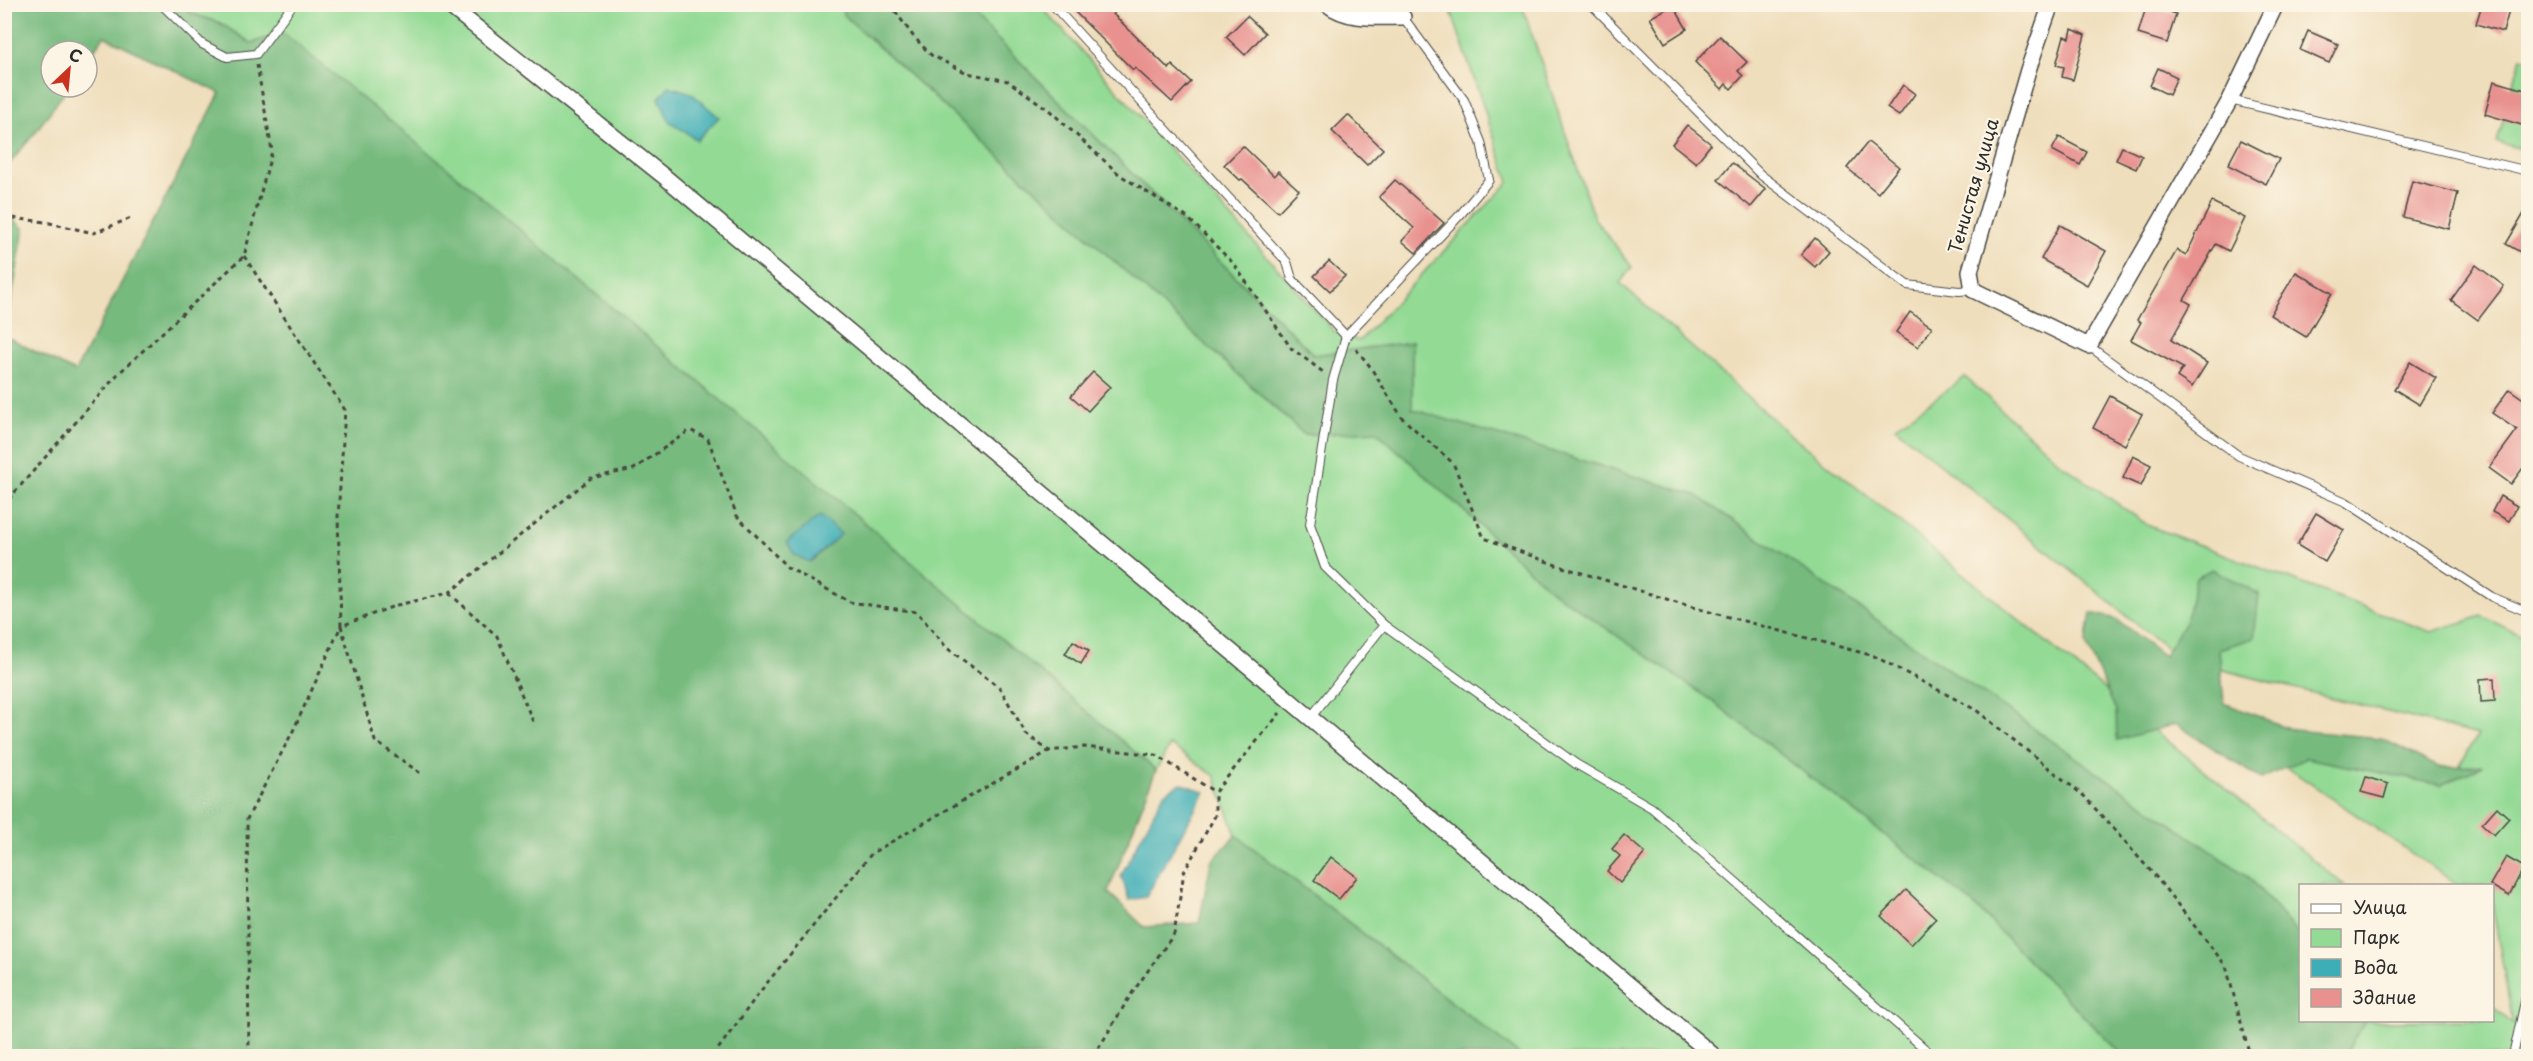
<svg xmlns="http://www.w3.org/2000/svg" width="2533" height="1061" font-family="'Playpen Sans',sans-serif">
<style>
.green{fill:#93da94;stroke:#5f8260;stroke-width:1.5}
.forest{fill:#76ba7e;stroke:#507254;stroke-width:1.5}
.water{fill:#3daeb6;stroke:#346c70;stroke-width:1.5}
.building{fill:#e8918f}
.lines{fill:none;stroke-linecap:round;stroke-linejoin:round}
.lane-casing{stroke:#484641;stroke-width:10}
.street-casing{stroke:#484641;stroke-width:18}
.path{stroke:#484641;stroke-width:3;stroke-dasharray:4.5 4.5;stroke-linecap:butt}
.lane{stroke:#fff;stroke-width:8}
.street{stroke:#fff;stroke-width:15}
.labels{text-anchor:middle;stroke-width:4.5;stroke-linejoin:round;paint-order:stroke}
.street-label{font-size:18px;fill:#2b2b2b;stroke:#fcf5e5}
</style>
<rect width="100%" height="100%" fill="#fcf5e5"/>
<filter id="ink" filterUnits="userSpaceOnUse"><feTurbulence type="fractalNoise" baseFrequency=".0167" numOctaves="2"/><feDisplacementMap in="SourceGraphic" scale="12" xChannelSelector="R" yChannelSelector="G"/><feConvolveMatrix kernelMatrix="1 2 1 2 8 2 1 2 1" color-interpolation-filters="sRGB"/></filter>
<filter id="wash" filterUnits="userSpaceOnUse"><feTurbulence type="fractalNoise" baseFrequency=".008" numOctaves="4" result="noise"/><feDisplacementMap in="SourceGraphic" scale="24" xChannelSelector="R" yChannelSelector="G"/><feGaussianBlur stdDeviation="1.35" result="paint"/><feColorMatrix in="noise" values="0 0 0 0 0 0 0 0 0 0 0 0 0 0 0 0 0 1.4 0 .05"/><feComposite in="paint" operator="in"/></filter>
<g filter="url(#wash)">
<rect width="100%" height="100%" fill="#efdebc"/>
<!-- green -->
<g class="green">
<polygon points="184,5 841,5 843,14 1305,435 1376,431 1552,591 1715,703 1972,903 2123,1056 1521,1056 1236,835 1215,776 1170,745 1156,770 251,43 220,23 190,13"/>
<polygon points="963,5 1040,5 1334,331 1359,341 1509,182 1449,5 1522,5 1594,218 1632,267 1620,283 1788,433 1880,506 2344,885 2300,886 2300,937 2250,878 1696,495 1412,409 1412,342 1314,355"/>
<polygon points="2521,57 2528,59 2528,151 2497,142"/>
<polygon points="1965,377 2059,462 2149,526 2431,632 2482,616 2528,639 2528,1056 2344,1056 2365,1021 2492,1020 2493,1007 2513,1024 2493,909 2492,886 2458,885 2285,766 2306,758 2453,776 2478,735 2180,659 1895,427"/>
</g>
<!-- forest -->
<g class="forest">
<polygon points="5,5 184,5 190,13 220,23 251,43 283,33 452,172 1156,770 1108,892 1144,927 1199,923 1211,862 1236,835 1521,1056 5,1056 4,211 24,229 5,336 75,372 220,93 104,36 87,60 87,51 51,51 51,87 68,87 34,134 5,169"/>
<polygon points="841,5 963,5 1314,355 1412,342 1412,409 1696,495 2250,878 2300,937 2300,1020 2365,1021 2344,1056 2123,1056 1972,903 1715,703 1552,591 1376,431 1305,435 843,14"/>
<polygon points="2212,569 2259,594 2254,638 2219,649 2224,703 2293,730 2381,738 2438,767 2483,766 2441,785 2306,758 2261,779 2176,724 2117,740 2116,711 2086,644 2091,613 2116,619 2164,656 2186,621 2196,577"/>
</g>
<!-- water -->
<g class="water">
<polygon points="669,86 691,93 719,117 697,140 669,121 659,98"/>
<polygon points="820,516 841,534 810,562 794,555 787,542"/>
<polygon points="1181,783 1205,792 1146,897 1129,900 1121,875 1164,793"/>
</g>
<g id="blocks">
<!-- building -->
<g class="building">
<polygon points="1067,4 1107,4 1115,12 1113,14 1169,69 1172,65 1191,82 1172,102 1135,68 1133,70"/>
<polygon points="2147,4 2176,14 2167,43 2138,34"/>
<polygon points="2482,4 2511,4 2503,32 2476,24"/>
<polygon points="1673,5 1687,29 1665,43 1650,18"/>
<polygon points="1247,16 1265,33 1245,55 1226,37"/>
<polygon points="2072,29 2085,35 2073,80 2062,77 2064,67 2056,65 2064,36 2070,38"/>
<polygon points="2308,31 2338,44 2329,63 2300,50"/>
<polygon points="1720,36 1747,62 1738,71 1743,76 1731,89 1726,84 1722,89 1695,62"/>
<polygon points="2158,68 2177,77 2169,95 2150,86"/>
<polygon points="2494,81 2529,91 2529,113 2525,126 2485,114"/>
<polygon points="1903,85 1915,94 1899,116 1887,108"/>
<polygon points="1348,115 1383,149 1367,165 1332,131"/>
<polygon points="1687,125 1711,144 1696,163 1672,144"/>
<polygon points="2059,137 2087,152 2080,165 2052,150"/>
<polygon points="2241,140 2279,159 2266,184 2228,165"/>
<polygon points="1868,142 1899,167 1878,193 1847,168"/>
<polygon points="1243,146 1274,176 1278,171 1299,190 1278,212 1242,179 1240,180 1224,165"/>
<polygon points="2122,147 2142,156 2136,169 2116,160"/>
<polygon points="1732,163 1766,189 1751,207 1718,180"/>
<polygon points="1395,180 1444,223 1416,253 1402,241 1414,228 1379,197"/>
<polygon points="2412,181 2458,193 2449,229 2403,217"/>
<polygon points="2212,202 2245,218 2229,251 2216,244 2184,300 2191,304 2171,340 2207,363 2192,387 2177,377 2183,368 2131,340 2141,322 2137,320 2177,250 2186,255"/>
<polygon points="2529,205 2529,257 2506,244"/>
<polygon points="2060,225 2106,251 2087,285 2041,259"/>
<polygon points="1815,238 1829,251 1815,267 1801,255"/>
<polygon points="1329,261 1345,276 1330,291 1314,276"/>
<polygon points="2476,265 2504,286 2478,320 2451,300"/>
<polygon points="2296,272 2332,293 2306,337 2270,315"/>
<polygon points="1910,312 1932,327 1918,347 1896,332"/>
<polygon points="2410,362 2436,378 2420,405 2394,389"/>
<polygon points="1093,372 1110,387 1088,411 1071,396"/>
<polygon points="2509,389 2529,403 2529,460 2511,484 2489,468 2517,430 2492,413"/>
<polygon points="2110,396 2142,414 2125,445 2093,428"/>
<polygon points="2133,456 2151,465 2141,486 2123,478"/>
<polygon points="2500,496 2517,506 2509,521 2492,512"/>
<polygon points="2316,513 2344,530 2325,562 2297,545"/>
<polygon points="1073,641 1089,651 1081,664 1065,654"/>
<polygon points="2494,678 2495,701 2481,702 2480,679"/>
<polygon points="2366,777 2388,784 2384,798 2361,792"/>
<polygon points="2497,807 2509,818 2494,835 2482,824"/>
<polygon points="1624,835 1645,853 1620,883 1607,871 1620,856 1612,849"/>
<polygon points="1331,857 1357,877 1339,899 1314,880"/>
<polygon points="2506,857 2524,867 2509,896 2490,885"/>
<polygon points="1906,890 1936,918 1911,945 1881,916"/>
</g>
</g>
</g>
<g filter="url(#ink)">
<use href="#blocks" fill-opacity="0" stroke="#484641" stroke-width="1.5"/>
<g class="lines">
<!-- lane casing -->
<g class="lane-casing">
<g id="lane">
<polyline points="161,4 202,44 227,57 256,54 293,4"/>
<polyline points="1052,4 1287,262 1292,279 1346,336"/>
<polyline points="1591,4 1761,175 1907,285 1959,291 1973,290"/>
<polyline points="2230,100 2528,171"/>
<polyline points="2089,346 2239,456 2346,502 2492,597 2528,612"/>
<polyline points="1384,625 1576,764 1652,808 1933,1056"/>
<polyline points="1311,717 1384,625 1325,567 1310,524 1333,380 1346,336 1460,215 1489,180 1481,142 1464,100 1403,17"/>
<polyline points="2513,1056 2528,988"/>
</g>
</g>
<!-- street casing -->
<g class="street-casing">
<g id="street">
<polyline points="447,4 666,178 1714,1056"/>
<path d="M1327 4C1348 21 1378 17 1403 17"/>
<polyline points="2051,4 2028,70 1970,271 1973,290 2089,346 2230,100 2276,4"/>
</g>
</g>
<!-- path -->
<g class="path">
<polyline points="890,4 913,36 931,55 967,73 1008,81 1049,110 1120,175 1188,218 1234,264 1291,348 1323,372"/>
<polyline points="4,217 45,222 94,233 131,218"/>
<polyline points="244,256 345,410 338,517 341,626 293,731 247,819 249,1056"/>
<polyline points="1356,349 1369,365 1403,419 1453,463 1484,538 1556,565 1699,609 1874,656 1976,710 2084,796 2156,877 2226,966 2250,1056"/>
<polyline points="4,507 8,500 117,375 244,256 272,151 257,65"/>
<polyline points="449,593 497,636 534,724"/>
<polyline points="420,773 375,741 341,626 397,605 449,593 591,478 634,469 690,430 708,439 737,516 787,567 850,602 917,612 947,648 1000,688 1026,734 1049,751 1084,747 1156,755 1215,792"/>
<polyline points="713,1056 759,993 872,853 1049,751"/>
<polyline points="1094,1056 1130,996 1174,934 1184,872 1215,816 1215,792 1280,713"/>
</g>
<!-- lane -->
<use href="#lane" class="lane"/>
<!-- street -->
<use href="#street" class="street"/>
</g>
</g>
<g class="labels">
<!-- street labels -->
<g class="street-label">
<text transform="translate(1974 186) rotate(-74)" y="6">Тенистая улица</text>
</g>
</g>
<!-- margin -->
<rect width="2533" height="1061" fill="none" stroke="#fcf5e5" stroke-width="24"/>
<!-- legend -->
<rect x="2299" y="884" width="195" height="138" fill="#fcf5e5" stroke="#a8a49b" stroke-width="1.5"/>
<rect x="2311" y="904" width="30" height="9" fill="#ffffff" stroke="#a8a49b" stroke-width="1.5"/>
<text x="2353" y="914" font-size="18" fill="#2b2b2b">Улица</text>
<rect x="2311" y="929" width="30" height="18" fill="#93da94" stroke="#a8a49b" stroke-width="1.5"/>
<text x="2353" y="944" font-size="18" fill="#2b2b2b">Парк</text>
<rect x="2311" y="959" width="30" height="18" fill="#3daeb6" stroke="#a8a49b" stroke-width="1.5"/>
<text x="2353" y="974" font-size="18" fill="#2b2b2b">Вода</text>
<rect x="2311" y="989" width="30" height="18" fill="#e8918f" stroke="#a8a49b" stroke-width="1.5"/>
<text x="2353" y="1004" font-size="18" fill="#2b2b2b">Здание</text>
<!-- north arrow -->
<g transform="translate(69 69) rotate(26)"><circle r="28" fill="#fcf5e5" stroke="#a8a49b" stroke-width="1.5"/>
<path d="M0-4.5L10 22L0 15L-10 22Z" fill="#c8321e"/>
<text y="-9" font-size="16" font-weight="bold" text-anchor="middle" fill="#2b2b2b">С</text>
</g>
</svg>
